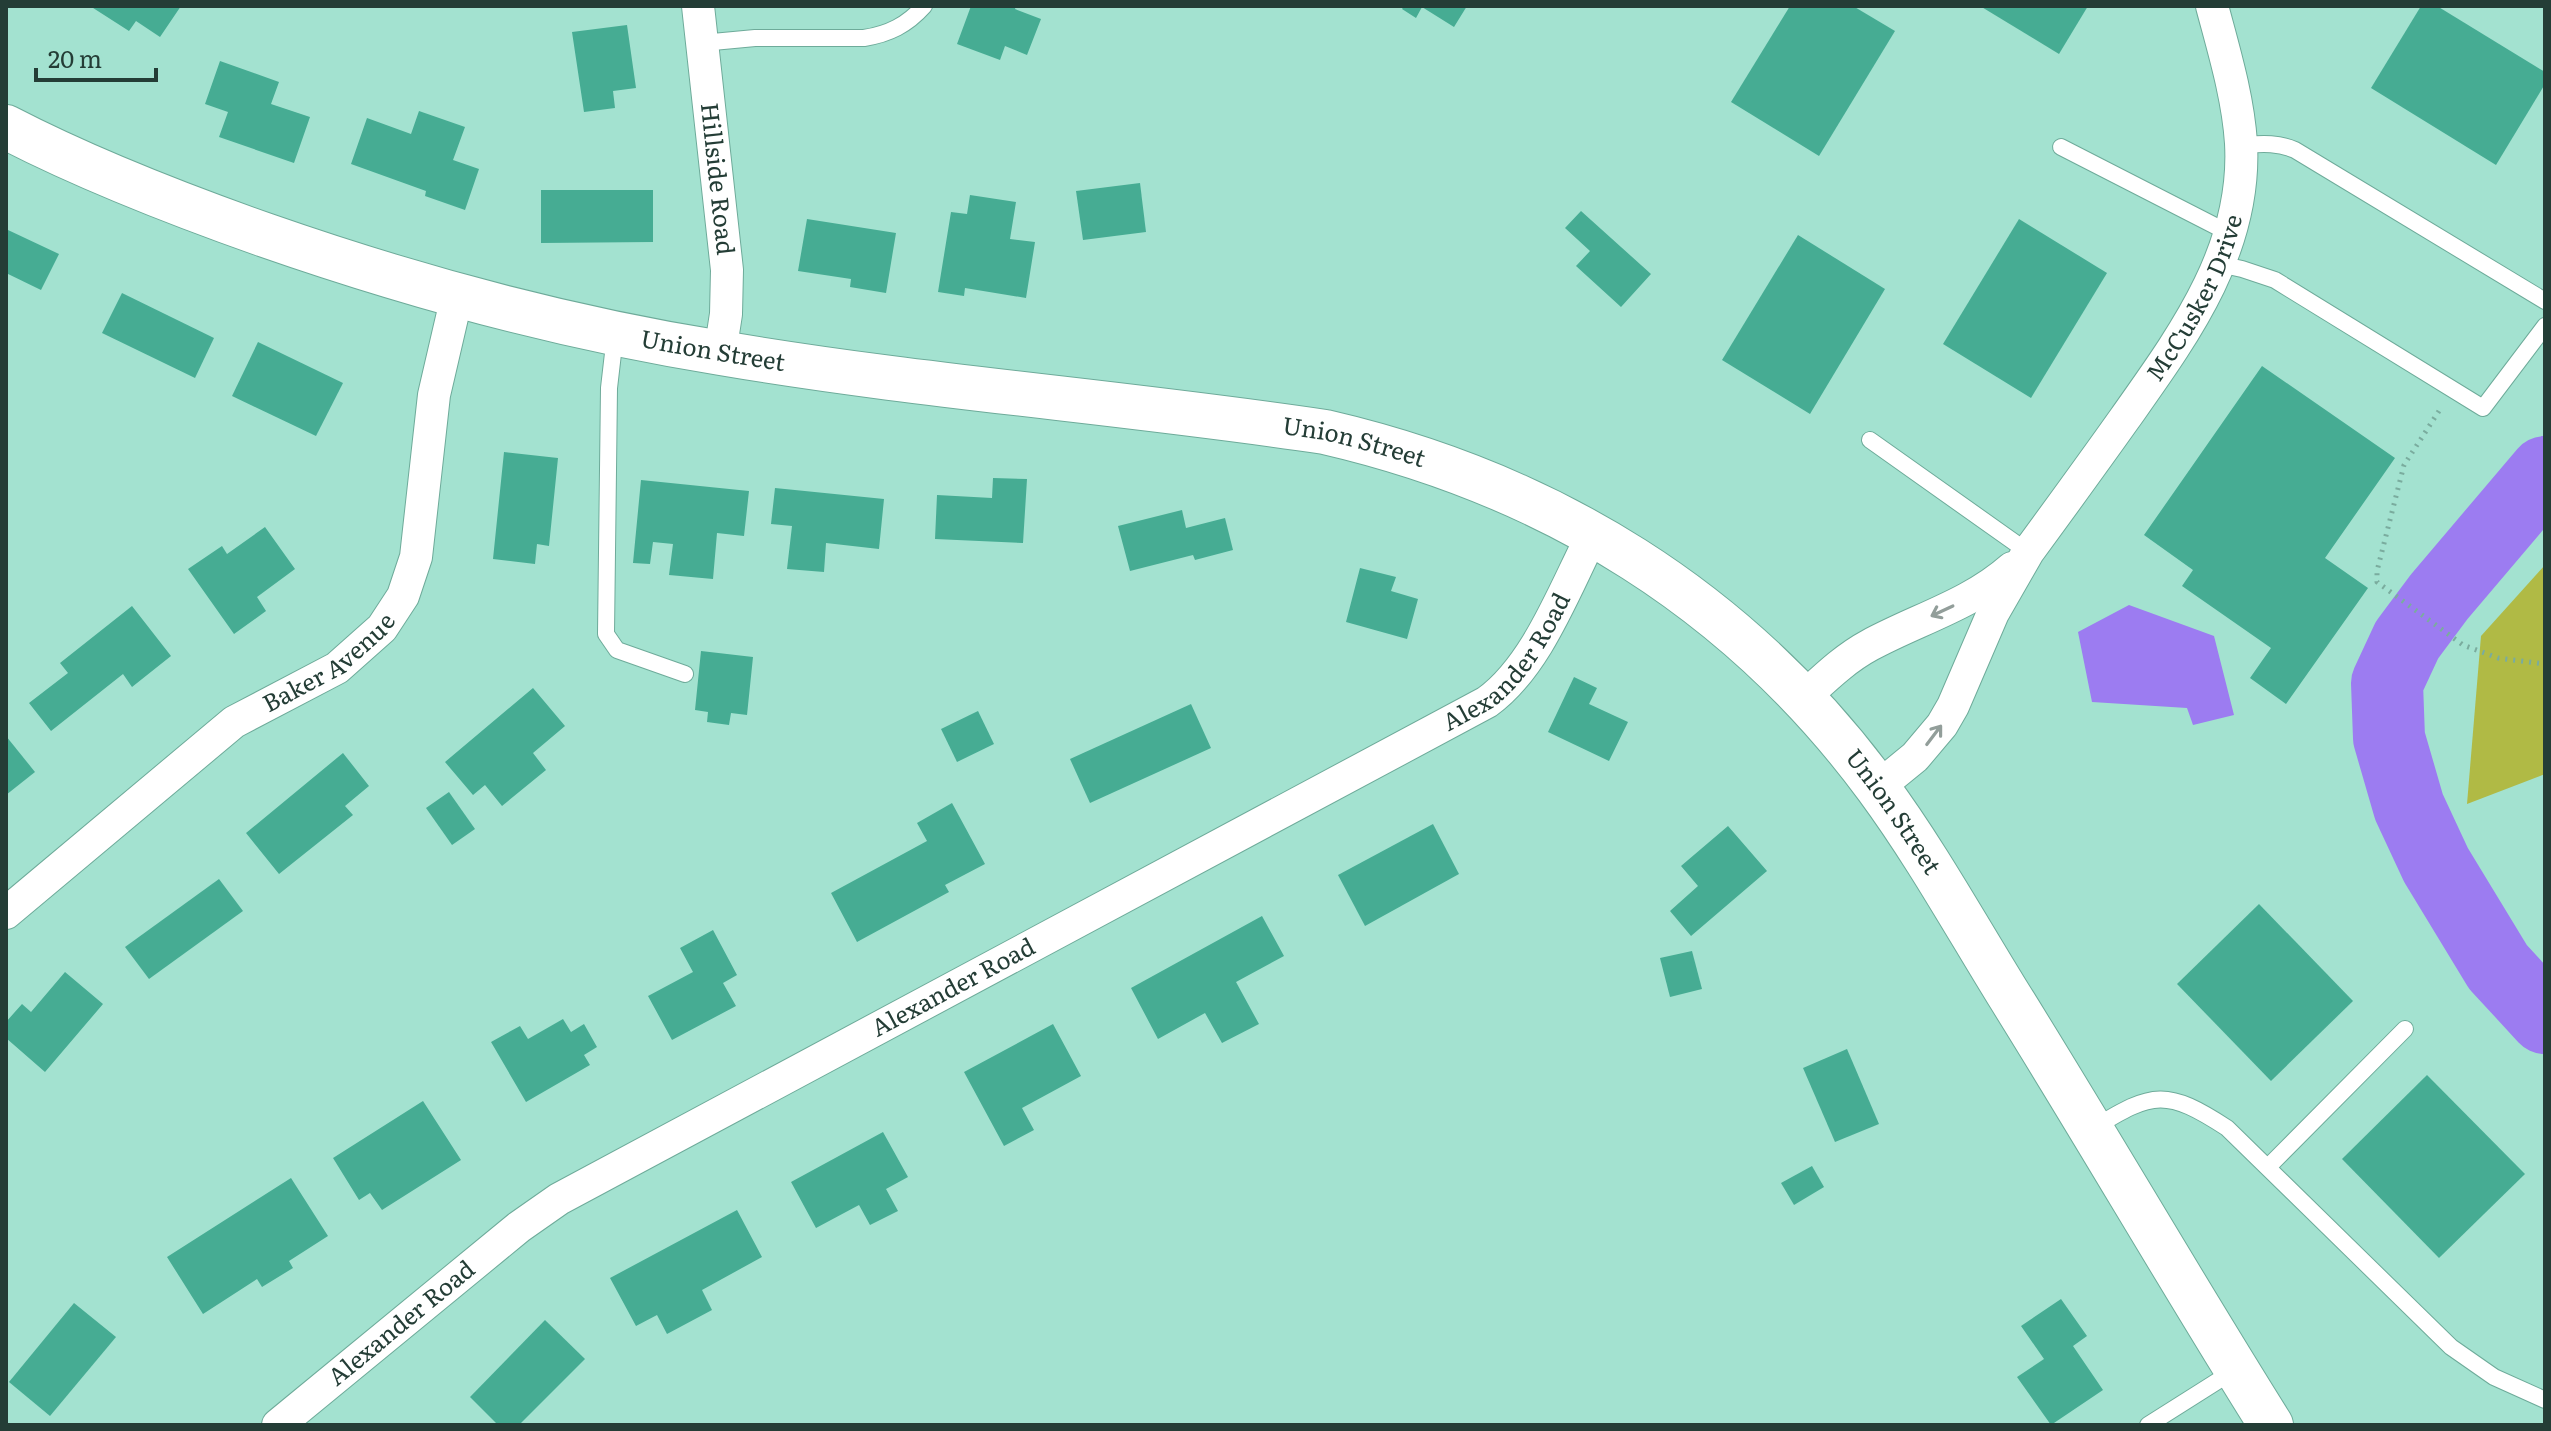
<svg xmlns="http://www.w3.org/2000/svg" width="2551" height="1431" font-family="Literata,serif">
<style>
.green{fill:#b0ba45}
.water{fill:#9c7cf1}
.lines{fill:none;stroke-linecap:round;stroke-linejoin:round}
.river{stroke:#9c7cf1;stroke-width:72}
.building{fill:#46ac93}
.lane-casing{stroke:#6eab9a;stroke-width:18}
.street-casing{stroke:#6eab9a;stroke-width:34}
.secondary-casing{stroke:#6eab9a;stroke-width:46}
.path{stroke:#7aac9e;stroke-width:5;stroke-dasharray:2 6;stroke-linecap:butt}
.lane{stroke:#fff;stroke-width:16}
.street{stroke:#fff;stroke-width:32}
.secondary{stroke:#fff;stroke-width:44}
.oneway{stroke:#929e9a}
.labels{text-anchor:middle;stroke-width:8;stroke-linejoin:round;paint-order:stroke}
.street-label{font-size:24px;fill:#243d36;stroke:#a3e2d0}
</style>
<rect width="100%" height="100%" fill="#a3e2d0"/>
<!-- green -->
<polygon class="green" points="2545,565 2545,774 2467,804 2481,636"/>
<!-- water -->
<polygon class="water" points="2129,605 2214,636 2234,715 2193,725 2187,708 2092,702 2078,632"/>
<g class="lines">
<!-- river -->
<polyline class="river" points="2545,472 2439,597 2407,640 2387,683 2389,738 2409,807 2436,865 2498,967 2545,1018"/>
</g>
<!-- building -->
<g class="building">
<polygon points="90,6 181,6 160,37 136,21 129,31"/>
<polygon points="971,6 1016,6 1015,9 1041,19 1027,55 1005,46 1000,60 957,44"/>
<polygon points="1404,6 1467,6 1454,27 1422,7 1416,18 1402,9"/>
<polygon points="1790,6 1853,6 1895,31 1819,156 1731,102"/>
<polygon points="1980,6 2088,6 2059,54"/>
<polygon points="2421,6 2437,6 2545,72 2545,84 2496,165 2371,88"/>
<polygon points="627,25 636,88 613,91 615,108 584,112 572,32"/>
<polygon points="220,61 279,82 271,104 310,117 294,163 219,137 228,112 205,104"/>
<polygon points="419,111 465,127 453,160 479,169 465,210 425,196 426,191 351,164 367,118 411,134"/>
<polygon points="1140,183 1146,232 1083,240 1076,191"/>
<polygon points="541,190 653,190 653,242 541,243"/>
<polygon points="970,195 1016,202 1010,239 1035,242 1026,298 965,288 964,296 938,292 951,212 967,214"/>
<polygon points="1581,211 1651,274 1621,307 1576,266 1590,251 1565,228"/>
<polygon points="807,219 896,233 886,293 850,287 851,279 798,271"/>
<polygon points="2019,219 2107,273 2031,398 1943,344"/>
<polygon points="8,230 59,254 41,290 6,273"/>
<polygon points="1798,235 1885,289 1810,414 1722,360"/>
<polygon points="122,293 214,338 195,378 102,333"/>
<polygon points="258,342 343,383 316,436 232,396"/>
<polygon points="2262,366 2395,458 2325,558 2368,588 2286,704 2250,678 2271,648 2182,586 2193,570 2144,535"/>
<polygon points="504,452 558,458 549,546 537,544 535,564 493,559"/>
<polygon points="993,478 1027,479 1023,543 935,539 937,495 992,498"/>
<polygon points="641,480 749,491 744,536 717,533 713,579 669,575 673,544 653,542 650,564 633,563"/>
<polygon points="775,488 884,499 879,549 826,543 824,572 787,569 792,526 771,524"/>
<polygon points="1182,510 1186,528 1225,518 1233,550 1195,560 1193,555 1130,571 1118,526"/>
<polygon points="265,527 295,569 257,597 266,611 234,634 188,569 222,546 227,554"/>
<polygon points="1360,568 1396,577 1391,591 1418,599 1407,639 1346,622"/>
<polygon points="132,606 171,656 132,687 123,674 51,731 29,703 68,673 60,663"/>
<polygon points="701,651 753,657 747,715 731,713 729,725 707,722 708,712 695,710"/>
<polygon points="1574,677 1597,688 1589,704 1628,722 1609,761 1548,732"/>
<polygon points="533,688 565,726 533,753 546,770 502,806 485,785 473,795 445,762"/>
<polygon points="1191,704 1211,748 1090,803 1070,759"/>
<polygon points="978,711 994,744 957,762 941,729"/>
<polygon points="6,736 35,772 6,795"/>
<polygon points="343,753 369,786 345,806 353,815 279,874 246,833"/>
<polygon points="449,792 475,829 452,845 426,808"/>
<polygon points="952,803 985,864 945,885 949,892 857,942 831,893 927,841 917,823"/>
<polygon points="1433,824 1459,874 1365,926 1338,875"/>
<polygon points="1728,826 1767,871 1691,936 1670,911 1698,886 1681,866"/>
<polygon points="219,879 243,911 149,979 125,947"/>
<polygon points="2259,904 2353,1001 2271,1081 2177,984"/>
<polygon points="1262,916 1284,956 1236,982 1259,1024 1222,1043 1205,1013 1158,1039 1131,988"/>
<polygon points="713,930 737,975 723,983 736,1006 672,1040 648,996 693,972 680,948"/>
<polygon points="1692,951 1702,989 1670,997 1660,958"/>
<polygon points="65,972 103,1004 45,1072 6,1038 6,1022 22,1004 31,1012"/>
<polygon points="563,1019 571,1032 584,1024 597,1047 584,1055 590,1065 526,1102 491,1042 520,1026 528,1039"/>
<polygon points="1053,1024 1081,1076 1022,1108 1034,1130 1004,1146 964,1072"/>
<polygon points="1847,1049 1879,1124 1835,1142 1803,1068"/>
<polygon points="2427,1075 2525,1174 2439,1258 2342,1159"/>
<polygon points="423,1101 461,1160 382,1210 370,1193 359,1200 333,1158"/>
<polygon points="883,1132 908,1177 886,1189 898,1211 870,1225 859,1205 816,1228 791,1182"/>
<polygon points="1812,1166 1824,1187 1794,1205 1781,1183"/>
<polygon points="291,1178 328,1236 289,1261 293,1268 262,1287 257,1279 203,1314 167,1257"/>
<polygon points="737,1210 762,1257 702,1290 712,1310 667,1334 657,1315 636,1326 610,1278"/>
<polygon points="2061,1299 2087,1336 2073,1346 2103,1390 2051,1425 2017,1377 2044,1359 2021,1326"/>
<polygon points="74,1303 116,1337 50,1416 9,1382"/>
<polygon points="545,1320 585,1359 519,1425 498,1425 470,1397"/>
</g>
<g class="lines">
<!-- lane casing -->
<g class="lane-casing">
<g id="lane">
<path d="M702 43 755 38H864C889 34 907 25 924 6"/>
<path d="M2241 145C2260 144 2277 142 2295 150L2545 301"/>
<polyline points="2061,147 2229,233"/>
<polyline points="2219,264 2242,269 2275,280 2483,408 2545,326"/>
<polyline points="615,336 609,388 606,634 617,650 685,674"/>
<polyline points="1870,440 2028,552"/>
<path d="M2094 1128C2153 1091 2167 1089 2227 1128L2451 1347 2494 1377 2545 1400"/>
<polyline points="2268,1167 2405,1029"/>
<polyline points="2148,1425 2235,1370"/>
</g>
</g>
<!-- street casing -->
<g class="street-casing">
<g id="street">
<path id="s1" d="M698 6 727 270 726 314 720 353"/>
<path d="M1802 699C1824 679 1844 659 1870 645 1918 619 1970 605 2012 568"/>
<path id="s2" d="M1877 788 1915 757 1942 725 1953 706 1993 613 2028 552C2061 507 2093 463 2125 418 2183 336 2247 250 2241 143 2238 97 2224 51 2212 6"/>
<path id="s3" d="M6 913 234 722 337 668 382 628 403 596 416 557 434 395 457 296"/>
<path id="s4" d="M278 1425 519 1227 559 1199 1487 702C1537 666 1565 588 1593 534"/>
</g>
</g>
<!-- secondary casing -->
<g class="secondary-casing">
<g id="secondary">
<path id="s5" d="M6 127C89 170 177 204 265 235 414 287 565 328 721 353 921 387 1124 402 1325 432 1550 484 1739 600 1877 787 1925 852 1965 924 2007 992 2097 1136 2181 1282 2271 1425"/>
</g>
</g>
<!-- path -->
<polyline class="path" points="2439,411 2404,465 2377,571 2377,582 2463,645 2498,658 2545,664"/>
<!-- lane -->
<use href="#lane" class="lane"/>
<!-- street -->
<use href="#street" class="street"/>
<!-- secondary -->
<use href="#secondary" class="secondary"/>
</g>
<!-- one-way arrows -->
<defs><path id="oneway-shaft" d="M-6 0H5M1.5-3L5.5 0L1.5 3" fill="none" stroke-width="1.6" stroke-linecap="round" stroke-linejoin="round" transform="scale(2)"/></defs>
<g class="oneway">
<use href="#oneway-shaft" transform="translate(1942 611) rotate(155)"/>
<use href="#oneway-shaft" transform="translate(1934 735) rotate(-53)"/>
</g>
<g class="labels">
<!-- street labels -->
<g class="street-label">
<text dy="8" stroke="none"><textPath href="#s1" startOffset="174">Hillside Road</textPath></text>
<text dy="8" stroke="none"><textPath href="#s2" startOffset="590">McCusker Drive</textPath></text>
<text dy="8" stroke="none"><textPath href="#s5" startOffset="744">Union Street</textPath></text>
<text dy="8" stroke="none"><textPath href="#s5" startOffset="1392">Union Street</textPath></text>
<text dy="8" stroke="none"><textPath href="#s4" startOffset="1456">Alexander Road</textPath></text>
<text dy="8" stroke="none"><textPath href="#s3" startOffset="410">Baker Avenue</textPath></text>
<text dy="8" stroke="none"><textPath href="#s5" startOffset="2062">Union Street</textPath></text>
<text dy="8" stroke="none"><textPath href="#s4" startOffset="808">Alexander Road</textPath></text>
<text dy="8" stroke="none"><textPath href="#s4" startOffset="160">Alexander Road</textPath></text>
</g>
</g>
<!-- border -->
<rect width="2551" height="1431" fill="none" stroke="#243d36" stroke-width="16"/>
<!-- scale -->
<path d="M36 68v12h120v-12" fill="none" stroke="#243d36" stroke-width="4"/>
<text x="48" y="68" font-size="24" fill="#243d36" stroke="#a3e2d0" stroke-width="6" paint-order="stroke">20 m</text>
</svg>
